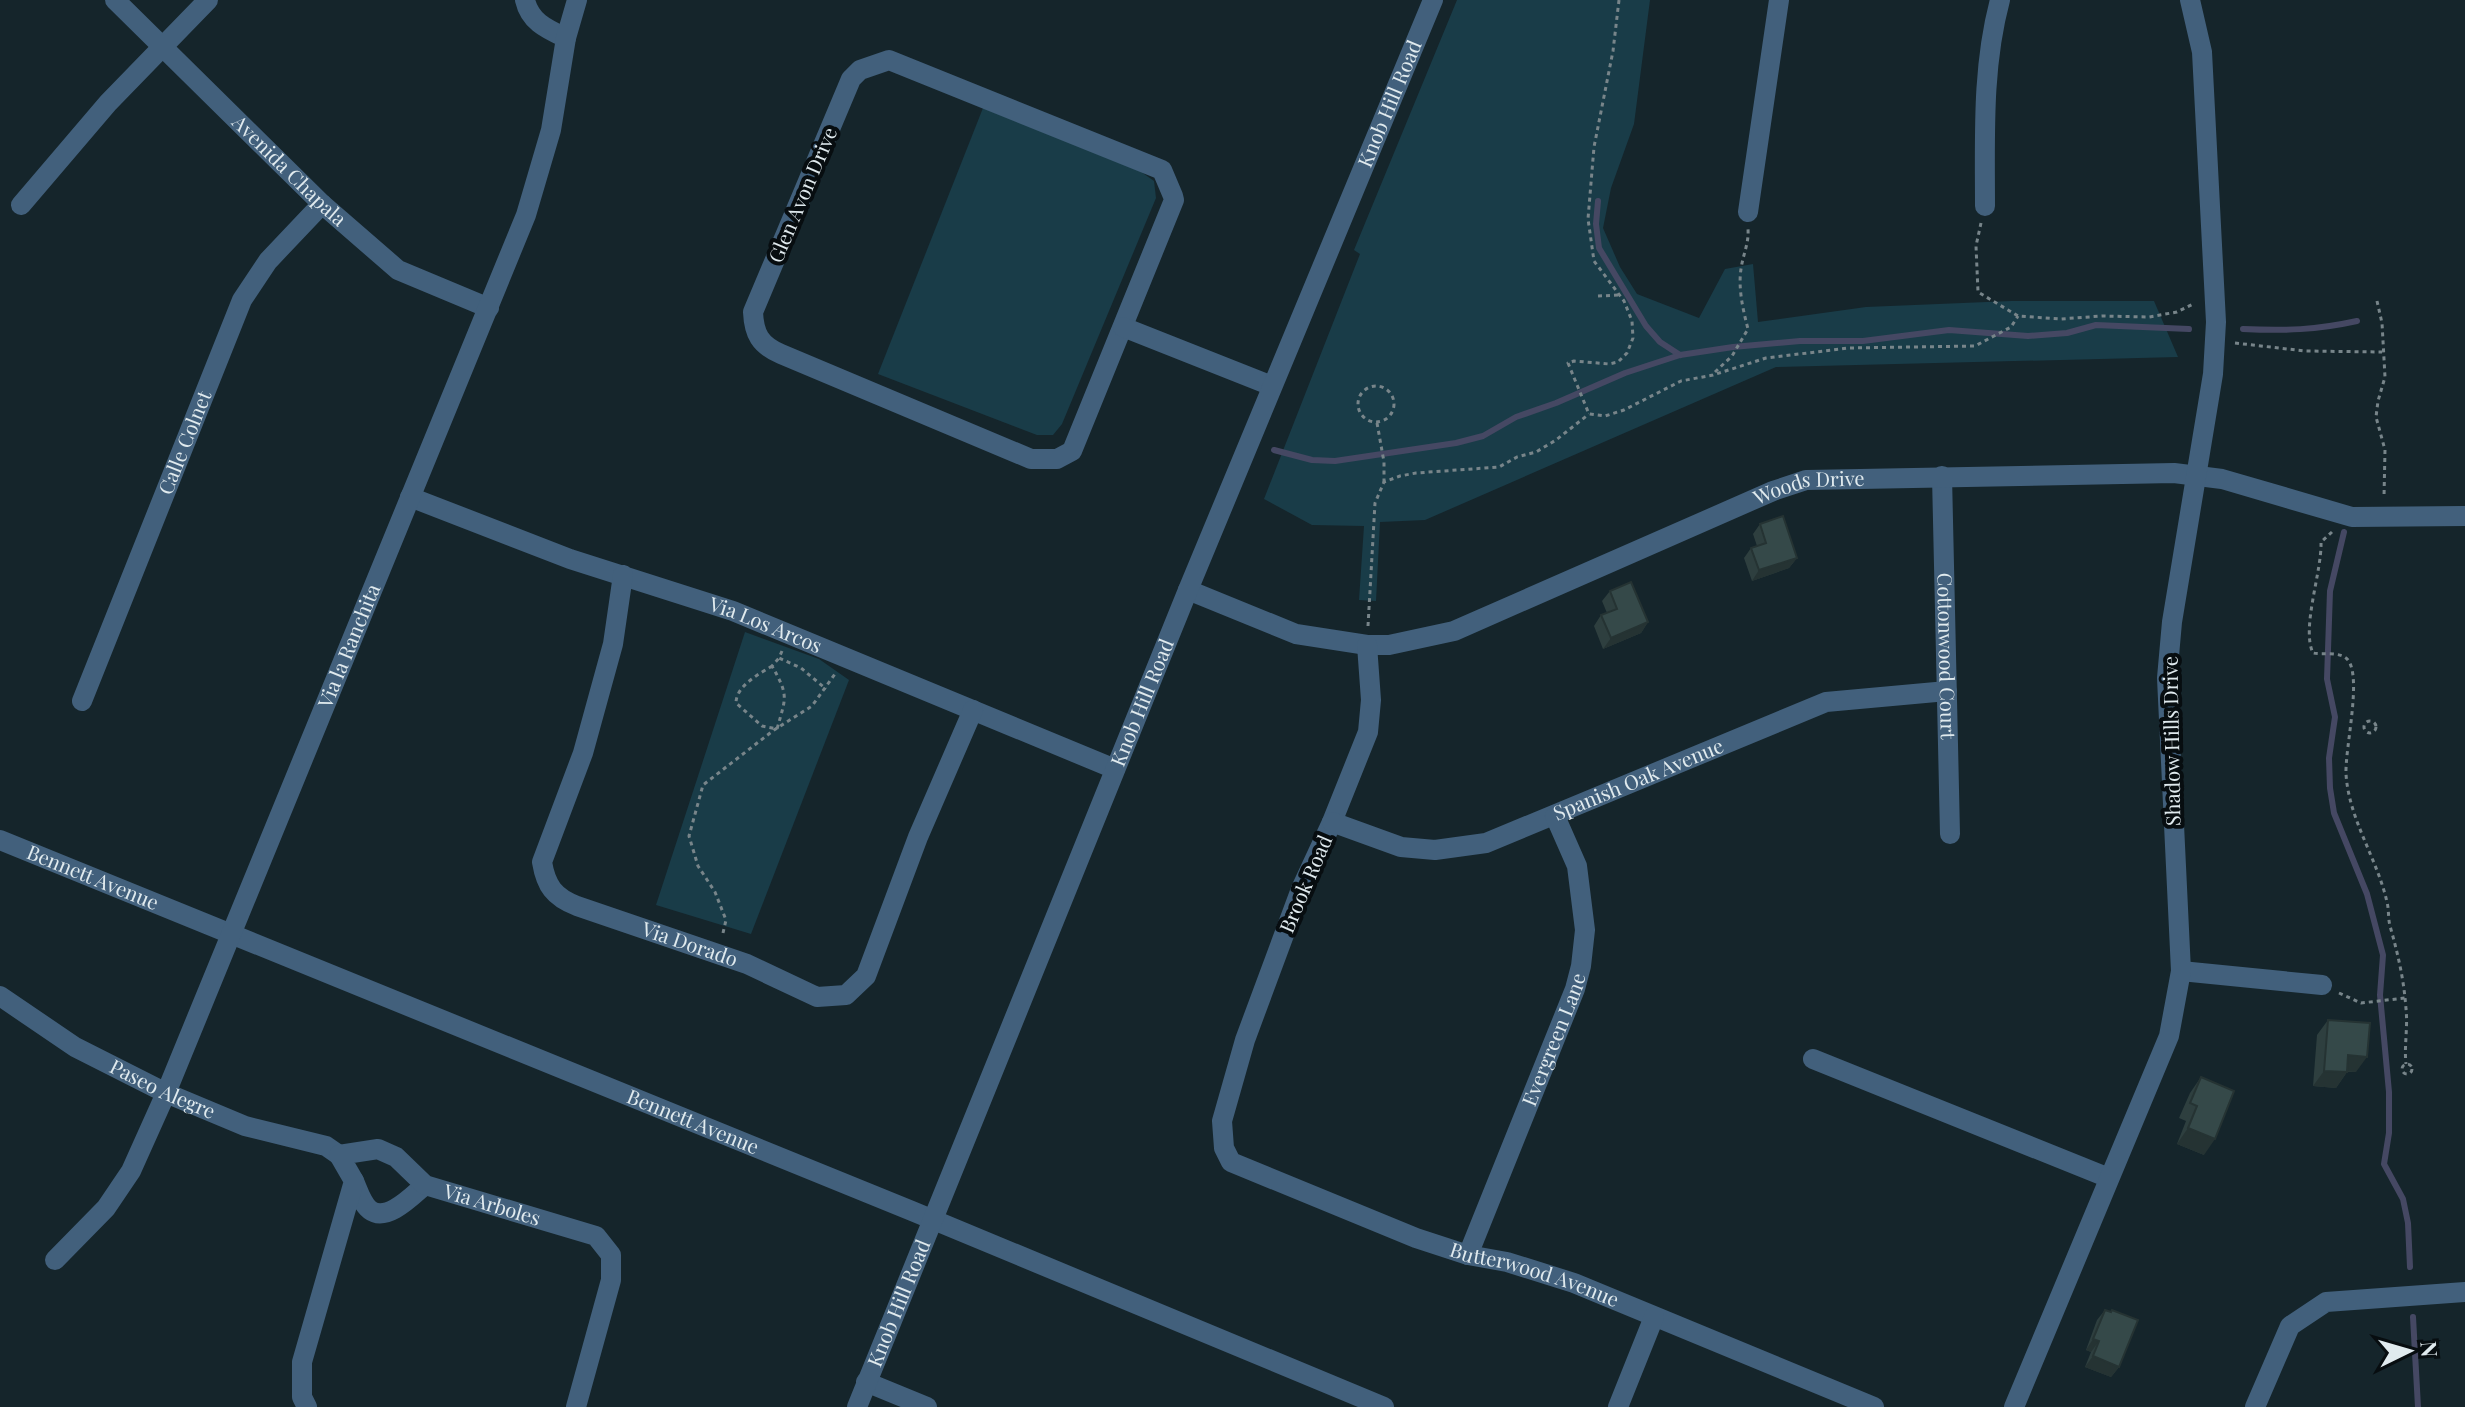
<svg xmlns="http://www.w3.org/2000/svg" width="2465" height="1407" font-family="'Playfair Display',serif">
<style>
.green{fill:#193c48}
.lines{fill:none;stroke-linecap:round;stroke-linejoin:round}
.stream{stroke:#454863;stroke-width:6}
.path{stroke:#78858a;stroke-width:3;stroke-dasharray:4 4;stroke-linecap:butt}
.minor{stroke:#42607c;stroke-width:20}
.wall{fill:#2e3f3f}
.shaded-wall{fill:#253333}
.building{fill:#354949;stroke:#253333;stroke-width:2}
.labels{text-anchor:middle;stroke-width:8;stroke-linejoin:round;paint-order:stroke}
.street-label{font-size:20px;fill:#e0eaee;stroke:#070d10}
</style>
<rect width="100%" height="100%" fill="#15252b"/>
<!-- green -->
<g class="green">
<polygon points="1457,0 1650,0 1634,124 1611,188 1603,228 1620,267 1637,294 1699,318 1725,269 1753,264 1758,322 1866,307 2011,301 2154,301 2178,357 1776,367 1425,520 1380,522 1376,601 1359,600 1364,526 1312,525 1264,499 1360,254 1354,250"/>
<polygon points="983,108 1140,171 1154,181 1156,198 1062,424 1053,435 1037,435 878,374"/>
<polygon points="745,632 819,659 849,680 751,934 656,905"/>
</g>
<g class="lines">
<!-- stream -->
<g class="stream">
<polyline points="1598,201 1596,224 1599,248 1646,326 1660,342 1680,355"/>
<path d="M2243 329C2285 331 2316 330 2357 321"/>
<polyline points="1274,450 1312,460 1335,461 1456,443 1483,436 1516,417 1556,403 1625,373 1680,355 1733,347 1800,341 1863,341 1949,330 2028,336 2067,333 2096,325 2189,329"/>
<polyline points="2344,532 2330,591 2327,679 2335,717 2329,758 2330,788 2334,813 2367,894 2383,955 2380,995 2389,1092 2389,1133 2384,1164 2403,1199 2408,1223 2410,1267"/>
<polyline points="2413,1317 2418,1407"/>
</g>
<!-- path -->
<g class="path">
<polyline points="1619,0 1613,51 1594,147 1588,219 1594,261 1624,301 1632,321 1633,338 1627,353 1618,362 1609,364 1574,361 1568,363 1589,414 1605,416 1624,410 1681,381 1713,375 1766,358 1849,348 1975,346 2011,327 2018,316"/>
<polyline points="1981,223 1976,246 1978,292 2018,316 2061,319 2102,316 2149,317 2177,312 2195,303"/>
<polyline points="1598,296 1620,295"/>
<polyline points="2377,301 2382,323 2385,377 2378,401 2376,417 2385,450 2384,497"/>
<polyline points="2235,343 2305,351 2382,352"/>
<path d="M1715 372 1732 356 1748 329C1743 310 1738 288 1741 269 1743 254 1749 244 1748 229"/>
<circle cx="1376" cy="404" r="18"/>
<polyline points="1377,423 1384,462 1384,482"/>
<path d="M2332 532 2321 542C2322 572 2301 628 2313 653 2322 655 2341 651 2348 660 2362 678 2345 748 2346 774 2349 820 2377 858 2387 902 2389 910 2388 918 2390 926 2398 954 2404 980 2406 1009 2408 1028 2404 1046 2406 1064"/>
<polyline points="1368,626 1375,503 1384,482 1400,476 1416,473 1499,467 1517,457 1536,452 1556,440 1589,414"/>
<polyline points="782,651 779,658 801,668 826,689"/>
<path d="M772 666C759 674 736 686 736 703L762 726 777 729C786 697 789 696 772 666L779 658"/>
<circle cx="2370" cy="727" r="6"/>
<polyline points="723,933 726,920 715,892 698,866 689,836 703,785 774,730 812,706 835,674"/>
<polyline points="2339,993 2361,1003 2405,998"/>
<circle cx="2407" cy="1069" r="5"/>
</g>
<!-- minor -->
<g class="minor">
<path id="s1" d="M115 0 322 204 398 270 489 308"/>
<path d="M525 0C530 22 547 29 566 38"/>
<path d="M889 60 1162 170 1173 196 1174 200 1072 451 1057 459H1031L781 354C760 345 754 334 753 312L851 79 860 70Z"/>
<polyline points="21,205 108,103 208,0"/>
<path d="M1985 206C1985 136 1982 67 2000 0"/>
<polyline points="1748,212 1779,0"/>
<polyline points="1123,327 1272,386"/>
<path id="s2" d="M1942 476 1950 834"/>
<path id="s3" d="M410 497 570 559 733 611 1115 769"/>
<path id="s4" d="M623 575 613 644 583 753 542 862C546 886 554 897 577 906L747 964 817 997 846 995 866 976 918 837 973 710"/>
<path id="s5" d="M1188 590 1296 634 1367 645H1389L1454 631 1773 491 1806 480 2174 473 2222 479 2352 517 2465 516"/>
<path id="s6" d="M1367 645 1371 700 1368 732 1332 822 1301 889 1245 1040 1222 1121 1224 1148 1231 1162 1416 1238 1468 1255 1507 1262 1574 1283 1874 1407"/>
<path id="s7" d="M82 701 242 300 268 261 322 204"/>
<path id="s8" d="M1332 822 1401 847 1435 850 1486 843 1826 702 1947 691"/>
<path id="s9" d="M0 840 912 1211 1384 1407"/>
<polyline points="2181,971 2322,985"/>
<path id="s10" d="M0 996 75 1047 166 1093 245 1126 326 1146 339 1155"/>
<polyline points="1813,1059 2109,1178"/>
<path d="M354 1181C358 1190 362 1204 370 1210 387 1223 413 1195 425 1185"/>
<path id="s11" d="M1468 1255 1575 989 1581 966 1585 930 1577 866 1555 816"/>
<path id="s12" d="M55 1260 106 1208 131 1171 166 1093 526 215 551 130 566 38 577 0"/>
<polyline points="866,1382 927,1407"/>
<path id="s13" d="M307 1407 302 1397V1362L354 1181 339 1155 378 1149 396 1157 425 1185 596 1236 611 1255V1280L576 1407"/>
<path id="s14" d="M857 1407 1188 590 1433 0"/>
<polyline points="1618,1407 1654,1317"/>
<polyline points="2014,1407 2169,1036 2181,971 2167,678 2172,622 2213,374 2216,322 2202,52 2190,0"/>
<polyline points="2255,1407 2290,1326 2326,1302 2465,1292"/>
</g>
</g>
<!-- wall -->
<g class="wall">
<polygon points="1760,524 1797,558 1789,568 1752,581 1744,558 1751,548 1757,546 1753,534"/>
<polygon points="1610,591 1648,622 1641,633 1603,649 1594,626 1601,615 1607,613 1602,601"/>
<polygon points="2328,1020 2356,1072 2347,1072 2336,1088 2313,1086 2317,1035"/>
<polygon points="2201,1077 2204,1155 2177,1144 2186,1121 2179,1118 2190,1093"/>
<polygon points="2105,1310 2119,1367 2111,1377 2085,1367 2091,1352 2086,1350 2097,1320"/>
</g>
<!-- shaded-wall -->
<g class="shaded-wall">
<polygon points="1797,558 1789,568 1752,581 1759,570"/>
<polygon points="1648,622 1641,633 1603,649 1611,638"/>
<polygon points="2348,1055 2367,1057 2356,1072 2337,1071"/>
<polygon points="2324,1071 2347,1072 2336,1088 2313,1086"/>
<polygon points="2188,1128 2215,1139 2204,1155 2177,1144"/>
<polygon points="2093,1339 2099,1341 2091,1352 2086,1350"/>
<polygon points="2093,1356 2119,1367 2111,1377 2085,1367"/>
</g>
<!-- building -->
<g class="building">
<polygon points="1783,516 1797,558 1759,570 1751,548 1766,543 1760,524"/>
<polygon points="1631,582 1648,622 1611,638 1601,615 1617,609 1610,591"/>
<polygon points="2328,1020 2370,1023 2367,1057 2348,1055 2347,1072 2324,1071"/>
<polygon points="2201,1077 2234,1091 2215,1139 2188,1128 2197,1106 2190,1103"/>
<polygon points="2105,1310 2111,1312 2112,1310 2138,1320 2119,1367 2093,1356 2099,1341 2093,1339"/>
</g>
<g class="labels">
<!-- street labels -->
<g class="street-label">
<text dy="7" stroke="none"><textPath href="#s14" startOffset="1408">Knob Hill Road</textPath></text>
<text dy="7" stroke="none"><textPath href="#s1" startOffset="244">Avenida Chapala</textPath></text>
<text transform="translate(803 195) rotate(-67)" y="7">Glen Avon Drive</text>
<text dy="7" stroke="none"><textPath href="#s7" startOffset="278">Calle Colnet</textPath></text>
<text dy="7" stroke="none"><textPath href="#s5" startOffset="662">Woods Drive</textPath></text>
<text dy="7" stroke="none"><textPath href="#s3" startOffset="378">Via Los Arcos</textPath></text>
<text dy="7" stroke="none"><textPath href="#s12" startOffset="686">Via la Ranchita</textPath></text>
<text dy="7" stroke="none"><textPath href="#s2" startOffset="180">Cottonwood Court</textPath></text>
<text dy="7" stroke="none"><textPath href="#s14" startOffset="760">Knob Hill Road</textPath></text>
<text transform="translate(2172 741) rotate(-91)" y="7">Shadow Hills Drive</text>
<text dy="7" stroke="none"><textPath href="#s8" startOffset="324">Spanish Oak Avenue</textPath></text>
<text dy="7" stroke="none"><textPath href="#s9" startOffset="100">Bennett Avenue</textPath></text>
<text transform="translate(1306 884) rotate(-67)" y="7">Brook Road</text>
<text dy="7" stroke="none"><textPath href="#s4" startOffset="478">Via Dorado</textPath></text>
<text dy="7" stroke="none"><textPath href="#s11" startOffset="232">Evergreen Lane</textPath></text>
<text dy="7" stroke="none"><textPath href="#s10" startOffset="188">Paseo Alegre</textPath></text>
<text dy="7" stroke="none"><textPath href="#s9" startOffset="748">Bennett Avenue</textPath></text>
<text dy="7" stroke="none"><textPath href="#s13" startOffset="434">Via Arboles</textPath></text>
<text dy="7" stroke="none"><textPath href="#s6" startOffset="870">Butterwood Avenue</textPath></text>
<text dy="7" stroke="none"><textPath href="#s14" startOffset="112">Knob Hill Road</textPath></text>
</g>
</g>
<!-- north arrow -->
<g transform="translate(2409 1351) rotate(85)" stroke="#070d10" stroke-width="6" paint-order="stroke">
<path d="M0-6L14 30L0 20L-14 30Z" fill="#e0eaee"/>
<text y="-12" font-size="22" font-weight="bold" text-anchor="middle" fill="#e0eaee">N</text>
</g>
</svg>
